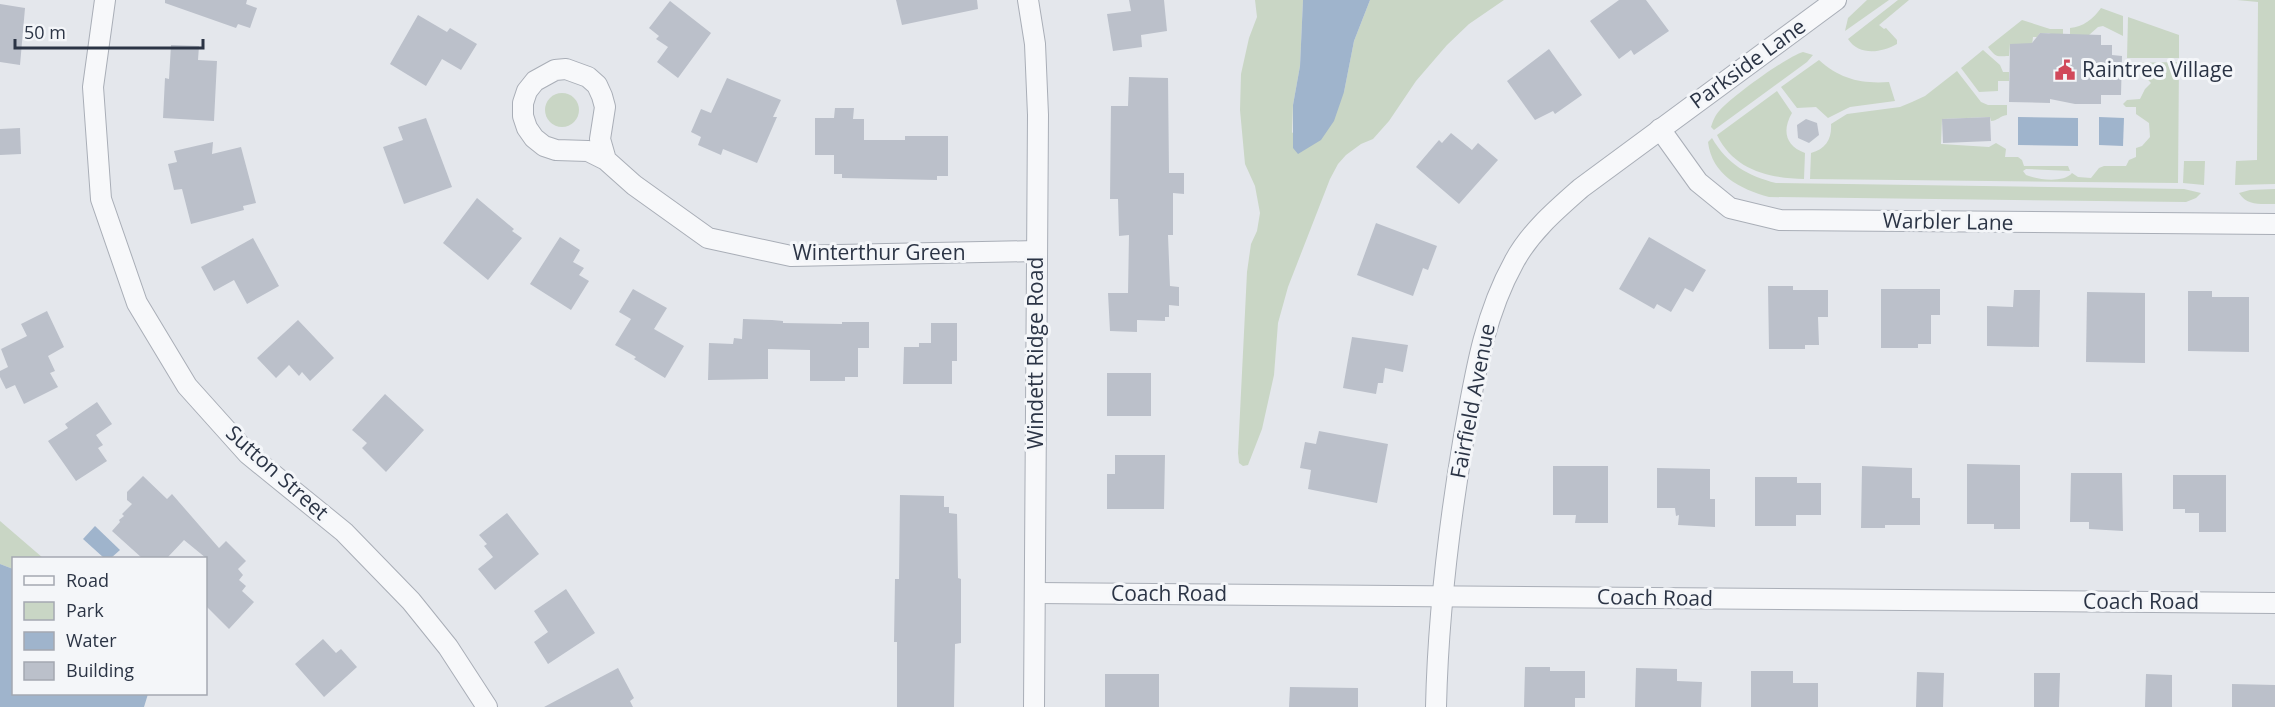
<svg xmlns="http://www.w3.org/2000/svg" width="2275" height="707" font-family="'Open Sans',sans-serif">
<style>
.green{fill:#c9d6c5}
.water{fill:#9fb4cc}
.building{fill:#bbc0ca}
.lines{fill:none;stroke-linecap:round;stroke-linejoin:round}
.minor-casing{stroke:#a9aeb7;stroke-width:22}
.minor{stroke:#f7f8fa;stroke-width:20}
.labels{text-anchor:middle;stroke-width:6;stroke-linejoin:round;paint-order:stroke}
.street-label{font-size:21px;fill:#2b3445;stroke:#f4f6f9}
.poi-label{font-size:21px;fill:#2b3445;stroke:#f4f6f9;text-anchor:start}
</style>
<rect width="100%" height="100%" fill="#e4e7ec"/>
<!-- green -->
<g class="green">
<polygon points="1255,0 1303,0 1300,66 1293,105 1292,133 1344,92 1354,41 1370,0 1504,0 1469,24 1447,45 1416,81 1389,121 1373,139 1361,144 1346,155 1338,164 1330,179 1288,287 1278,323 1274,375 1262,429 1248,465 1243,466 1239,463 1238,453 1247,272 1251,244 1257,231 1260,213 1255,186 1245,164 1240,110 1241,74 1249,38 1257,17"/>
<polygon points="1867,0 1889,0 1845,31 1848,18"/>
<path d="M1898 0H1909L1879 25 1884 29 1886 28 1897 40V44C1881 53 1859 56 1848 39Z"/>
<polygon points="2237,0 2275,0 2275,184 2235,185 2236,161 2257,160 2258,2"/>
<path d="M2101 8 2123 16V36L2103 26 2098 27 2089 35 2070 41V28C2083 27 2093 19 2101 8Z"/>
<polygon points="2128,17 2179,35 2179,58 2127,58"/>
<path d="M2022 20 2050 29H2063V41L2049 33H2040L2037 37H2033L2032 45 2010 44 2009 56C1998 56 1997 59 1988 47Z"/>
<polygon points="1983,50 2000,65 2003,72 2009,72 2009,81 1998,81 1998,91 1979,92 1961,68"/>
<path d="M1803 52 1813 55 1807 62 1714 130 1711 127C1713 121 1715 115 1720 110 1733 96 1786 57 1803 52Z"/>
<path d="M1819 60C1840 79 1861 84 1889 82L1895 101 1850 107 1828 118 1816 107 1797 108 1781 87Z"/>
<path d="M2179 62 2178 183 1810 179 1811 153C1826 149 1832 139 1831 124L1847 114 1900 107 1912 102 1925 96 1957 71 1981 102 1988 105H2007V115C2000 116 1997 121 1991 121L1990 117 1942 119 1941 144 1989 147 1996 143 2006 149 2005 157H2018L2022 160 2024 166H2068L2070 171 2026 169 2023 171 2026 175C2038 180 2064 183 2072 173L2078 177 2091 178 2099 168 2104 166H2126L2129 160 2136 157V148L2142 146 2150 137 2149 123 2136 114V107H2126L2123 104 2127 100 2140 99 2145 89 2151 83 2140 71 2127 65V63Z"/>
<path d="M1777 91 1792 113C1782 130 1785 146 1805 153L1804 179C1768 178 1734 170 1717 135Z"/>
<circle cx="562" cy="110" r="17"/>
<path d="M1712 138C1727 164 1748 176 1776 183L2184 189 2201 193 2196 198 2186 202 1769 197C1740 189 1712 175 1708 142Z"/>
<polygon points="2184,161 2205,161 2204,185 2183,183"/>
<path d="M2275 189V204C2261 204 2247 206 2239 193L2250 190Z"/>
<polygon points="0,521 43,558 14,558 13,569 0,564"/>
</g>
<!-- water -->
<g class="water">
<polygon points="1303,0 1370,0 1354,41 1344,92 1334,121 1321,140 1298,154 1293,148 1293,105 1300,66"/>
<polygon points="2018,117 2078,118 2078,146 2018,145"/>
<polygon points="2099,117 2124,118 2123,146 2099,145"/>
<polygon points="95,526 120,550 111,558 104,558 83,539"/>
<polygon points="0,564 13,569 14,694 148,694 144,707 0,707"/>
</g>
<!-- building -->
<g class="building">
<polygon points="165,0 247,0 246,4 257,8 250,28 238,24 236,28 165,3"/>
<polygon points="896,0 977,0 978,9 902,25"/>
<polygon points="1129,0 1164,0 1167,31 1141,35 1142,47 1113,51 1107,14 1131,11"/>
<polygon points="1619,0 1646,0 1669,31 1634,55 1631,50 1619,59 1590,21"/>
<polygon points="670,1 711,33 678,78 657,62 668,47 656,39 659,36 649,28"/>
<polygon points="0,4 25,8 20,65 0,62"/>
<polygon points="418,15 447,32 450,28 477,44 461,70 442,59 426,86 390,64"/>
<polygon points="2040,33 2101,35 2101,45 2112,45 2112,55 2122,56 2121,95 2101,95 2101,104 2075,104 2050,99 2050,103 2009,102 2010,44 2032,43"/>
<polygon points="171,45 199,46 198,60 217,61 214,121 163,118 165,78 169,79"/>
<polygon points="1549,49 1582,95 1555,114 1553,111 1535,120 1507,81"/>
<polygon points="1129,77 1168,78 1169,173 1184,173 1184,194 1173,193 1173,235 1168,235 1170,286 1179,287 1179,306 1169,305 1169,317 1165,317 1165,321 1137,320 1137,332 1110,331 1108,293 1128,293 1129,235 1119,236 1118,199 1110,199 1111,106 1128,106"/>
<polygon points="727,78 781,100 773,117 777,117 757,163 723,149 721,155 698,145 701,137 691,132 701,109 711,113"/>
<polygon points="835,108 854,108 853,119 864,119 864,140 905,140 905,136 948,136 948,176 937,176 937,180 842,178 842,174 834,174 834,155 815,155 815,118 834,118"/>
<polygon points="1990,117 1991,141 1943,143 1942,119"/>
<polygon points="426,118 452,187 404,204 383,147 403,140 398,127"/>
<polygon points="1806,119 1817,123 1819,135 1809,143 1798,138 1797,125"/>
<polygon points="20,128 21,154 0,155 0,129"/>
<polygon points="1451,133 1472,150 1478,143 1498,160 1459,204 1416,167 1439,140 1442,143"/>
<polygon points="213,142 212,154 241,147 256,203 243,206 244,210 191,224 182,189 174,190 168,164 177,162 174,151"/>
<polygon points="477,198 514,229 512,231 522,238 488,280 443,243"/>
<polygon points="1376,223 1437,246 1428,270 1423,268 1413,296 1357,275"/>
<polygon points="560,237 580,250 573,262 584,268 579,275 589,281 571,310 530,284"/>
<polygon points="1649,237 1706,270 1693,292 1685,288 1671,312 1657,304 1654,309 1619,289"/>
<polygon points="253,238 279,286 247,304 234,280 214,291 201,267"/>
<polygon points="1768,286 1793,286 1793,290 1828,290 1828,317 1818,317 1819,345 1805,345 1805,349 1769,349"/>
<polygon points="633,289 667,308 654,329 684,346 665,378 634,359 636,357 615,345 631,319 619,312"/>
<polygon points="1881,289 1940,289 1940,315 1931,315 1931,344 1918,344 1918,348 1881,348"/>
<polygon points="2014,290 2040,290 2039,347 1987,346 1987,306 2013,307"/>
<polygon points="2188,291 2212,291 2212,297 2249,297 2249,352 2188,351"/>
<polygon points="2087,292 2145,293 2145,363 2086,362"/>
<polygon points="47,311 64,347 48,356 55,371 50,373 58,387 24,404 15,385 6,389 0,377 0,371 8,367 1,349 27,336 21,324"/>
<polygon points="743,319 772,320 783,321 783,323 842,324 842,322 869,322 869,348 858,348 858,377 845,377 845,381 810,381 810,350 768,349 768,379 708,380 709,343 733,344 734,338 742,339"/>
<polygon points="298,320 334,358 310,381 302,372 299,376 289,365 276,378 257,358"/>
<polygon points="931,323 957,323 957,361 952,361 952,384 903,384 904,347 919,347 919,343 931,343"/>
<polygon points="1352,337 1408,345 1403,372 1385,368 1383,383 1378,383 1376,394 1343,388"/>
<rect x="1107" y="373" width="44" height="43"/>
<polygon points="385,394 424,430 386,472 362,448 367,443 352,430"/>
<polygon points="97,402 112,424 96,435 103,445 98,448 107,461 76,481 48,441 68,428 65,424"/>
<polygon points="1319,431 1388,444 1377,503 1308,489 1311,470 1300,468 1305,442 1316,444"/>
<polygon points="1115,455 1165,455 1164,509 1107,509 1107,474 1115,474"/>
<polygon points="1967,464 2020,465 2020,529 1994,529 1994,524 1967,524"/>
<polygon points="1553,466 1608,466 1608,523 1575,523 1576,515 1553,515"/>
<polygon points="1862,466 1912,468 1912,498 1920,498 1920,525 1885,525 1885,528 1861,528"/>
<polygon points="1657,468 1710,469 1710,499 1715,499 1715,527 1678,525 1679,515 1676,516 1675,508 1657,508"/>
<polygon points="2071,473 2122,473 2123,531 2089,529 2089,522 2070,522"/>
<polygon points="2173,475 2226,475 2226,532 2199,532 2199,513 2185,513 2185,509 2173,509"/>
<polygon points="143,476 167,499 172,494 219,548 226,541 246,561 238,569 243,575 239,580 246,586 242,591 254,602 229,629 206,606 206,558 184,540 167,558 142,558 112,531 120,522 119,520 124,516 122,514 132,504 127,500 127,492"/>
<polygon points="1755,477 1797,477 1797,483 1821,483 1821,515 1796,515 1796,526 1755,526"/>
<polygon points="900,495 944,496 944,507 949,507 949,513 957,514 958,578 961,579 961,643 955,644 954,707 897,707 897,642 894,642 895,579 899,579"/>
<polygon points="507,513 539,554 495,590 478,569 493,557 484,546 487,544 479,535"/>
<polygon points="566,589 595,633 548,664 534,642 548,632 534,611"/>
<polygon points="323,639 336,653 341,649 357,667 324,697 295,664"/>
<polygon points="1525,667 1550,667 1550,671 1585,671 1585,698 1575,698 1575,707 1524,707"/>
<polygon points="618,668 634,698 630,701 633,707 544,707"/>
<polygon points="1636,668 1677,669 1677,681 1702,682 1701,707 1635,707"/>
<polygon points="1751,671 1793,671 1793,683 1818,683 1818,707 1751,707"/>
<polygon points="1917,672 1944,673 1943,707 1916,707"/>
<polygon points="2034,673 2060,673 2059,707 2034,707"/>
<rect x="1105" y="674" width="54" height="33"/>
<polygon points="2146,674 2172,675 2172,707 2145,707"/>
<polygon points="2232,684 2275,685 2275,707 2232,707"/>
<polygon points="1290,687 1358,688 1358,707 1289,707"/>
</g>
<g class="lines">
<!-- minor casing -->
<g class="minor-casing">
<g id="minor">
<polyline points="105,0 93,87 101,199 137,303 187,386 248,454 344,532 411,601 448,647 487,707"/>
<polyline points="1028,0 1035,44 1038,115 1034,707"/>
<polyline points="1660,129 1698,182 1730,208 1780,220 2275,224"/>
<polyline points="606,160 600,139 605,107 602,96 597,85 588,77 566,69 555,70 535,81 527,91 523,103 523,116 527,128 534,138 544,146 556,150 588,151 606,160 634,185 708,238 791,256 1036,251"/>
<polyline points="1036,593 2275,603"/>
<path d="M1436 707C1438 616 1449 525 1464 436 1475 375 1484 316 1514 262 1530 232 1556 210 1581 188L1836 0"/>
</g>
</g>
<!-- minor -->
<use href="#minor" class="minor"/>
</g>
<!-- icons -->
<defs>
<g id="civic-bare" transform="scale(1.62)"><path d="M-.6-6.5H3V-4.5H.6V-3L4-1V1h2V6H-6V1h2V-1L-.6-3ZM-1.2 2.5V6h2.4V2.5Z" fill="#d1495b" stroke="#f4f6f9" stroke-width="2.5" paint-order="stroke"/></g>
</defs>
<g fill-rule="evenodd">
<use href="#civic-bare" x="2065" y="70"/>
</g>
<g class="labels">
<!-- street labels -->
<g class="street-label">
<text transform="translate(1748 64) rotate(-36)" y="7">Parkside Lane</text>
<text transform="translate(1948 222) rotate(1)" y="7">Warbler Lane</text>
<text x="879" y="260">Winterthur Green</text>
<text transform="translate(1036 353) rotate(-90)" y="7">Windett Ridge Road</text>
<text transform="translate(1473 401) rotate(-79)" y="7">Fairfield Avenue</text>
<text transform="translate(277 473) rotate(42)" y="7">Sutton Street</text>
<text x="1169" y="601">Coach Road</text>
<text transform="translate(1655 598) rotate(1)" y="7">Coach Road</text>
<text x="2141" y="609">Coach Road</text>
</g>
<!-- poi labels -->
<g class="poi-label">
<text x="2082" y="77">Raintree Village</text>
</g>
</g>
<!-- legend -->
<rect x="12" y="557" width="195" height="138" fill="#f4f6f9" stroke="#a4a8b1" stroke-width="1.5"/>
<rect x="24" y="576" width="30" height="9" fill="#f7f8fa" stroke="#a4a8b1" stroke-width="1.5"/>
<text x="66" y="587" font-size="18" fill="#2b3445">Road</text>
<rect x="24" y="602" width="30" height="18" fill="#c9d6c5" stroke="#a4a8b1" stroke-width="1.5"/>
<text x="66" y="617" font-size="18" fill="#2b3445">Park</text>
<rect x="24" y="632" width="30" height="18" fill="#9fb4cc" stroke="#a4a8b1" stroke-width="1.5"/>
<text x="66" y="647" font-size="18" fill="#2b3445">Water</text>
<rect x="24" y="662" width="30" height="18" fill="#bbc0ca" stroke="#a4a8b1" stroke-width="1.5"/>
<text x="66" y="677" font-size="18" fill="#2b3445">Building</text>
<!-- scale -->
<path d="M15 39v9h188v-9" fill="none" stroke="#2b3445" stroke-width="3"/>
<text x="24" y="39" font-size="18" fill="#2b3445" stroke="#f4f6f9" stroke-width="4.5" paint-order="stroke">50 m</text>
</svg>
